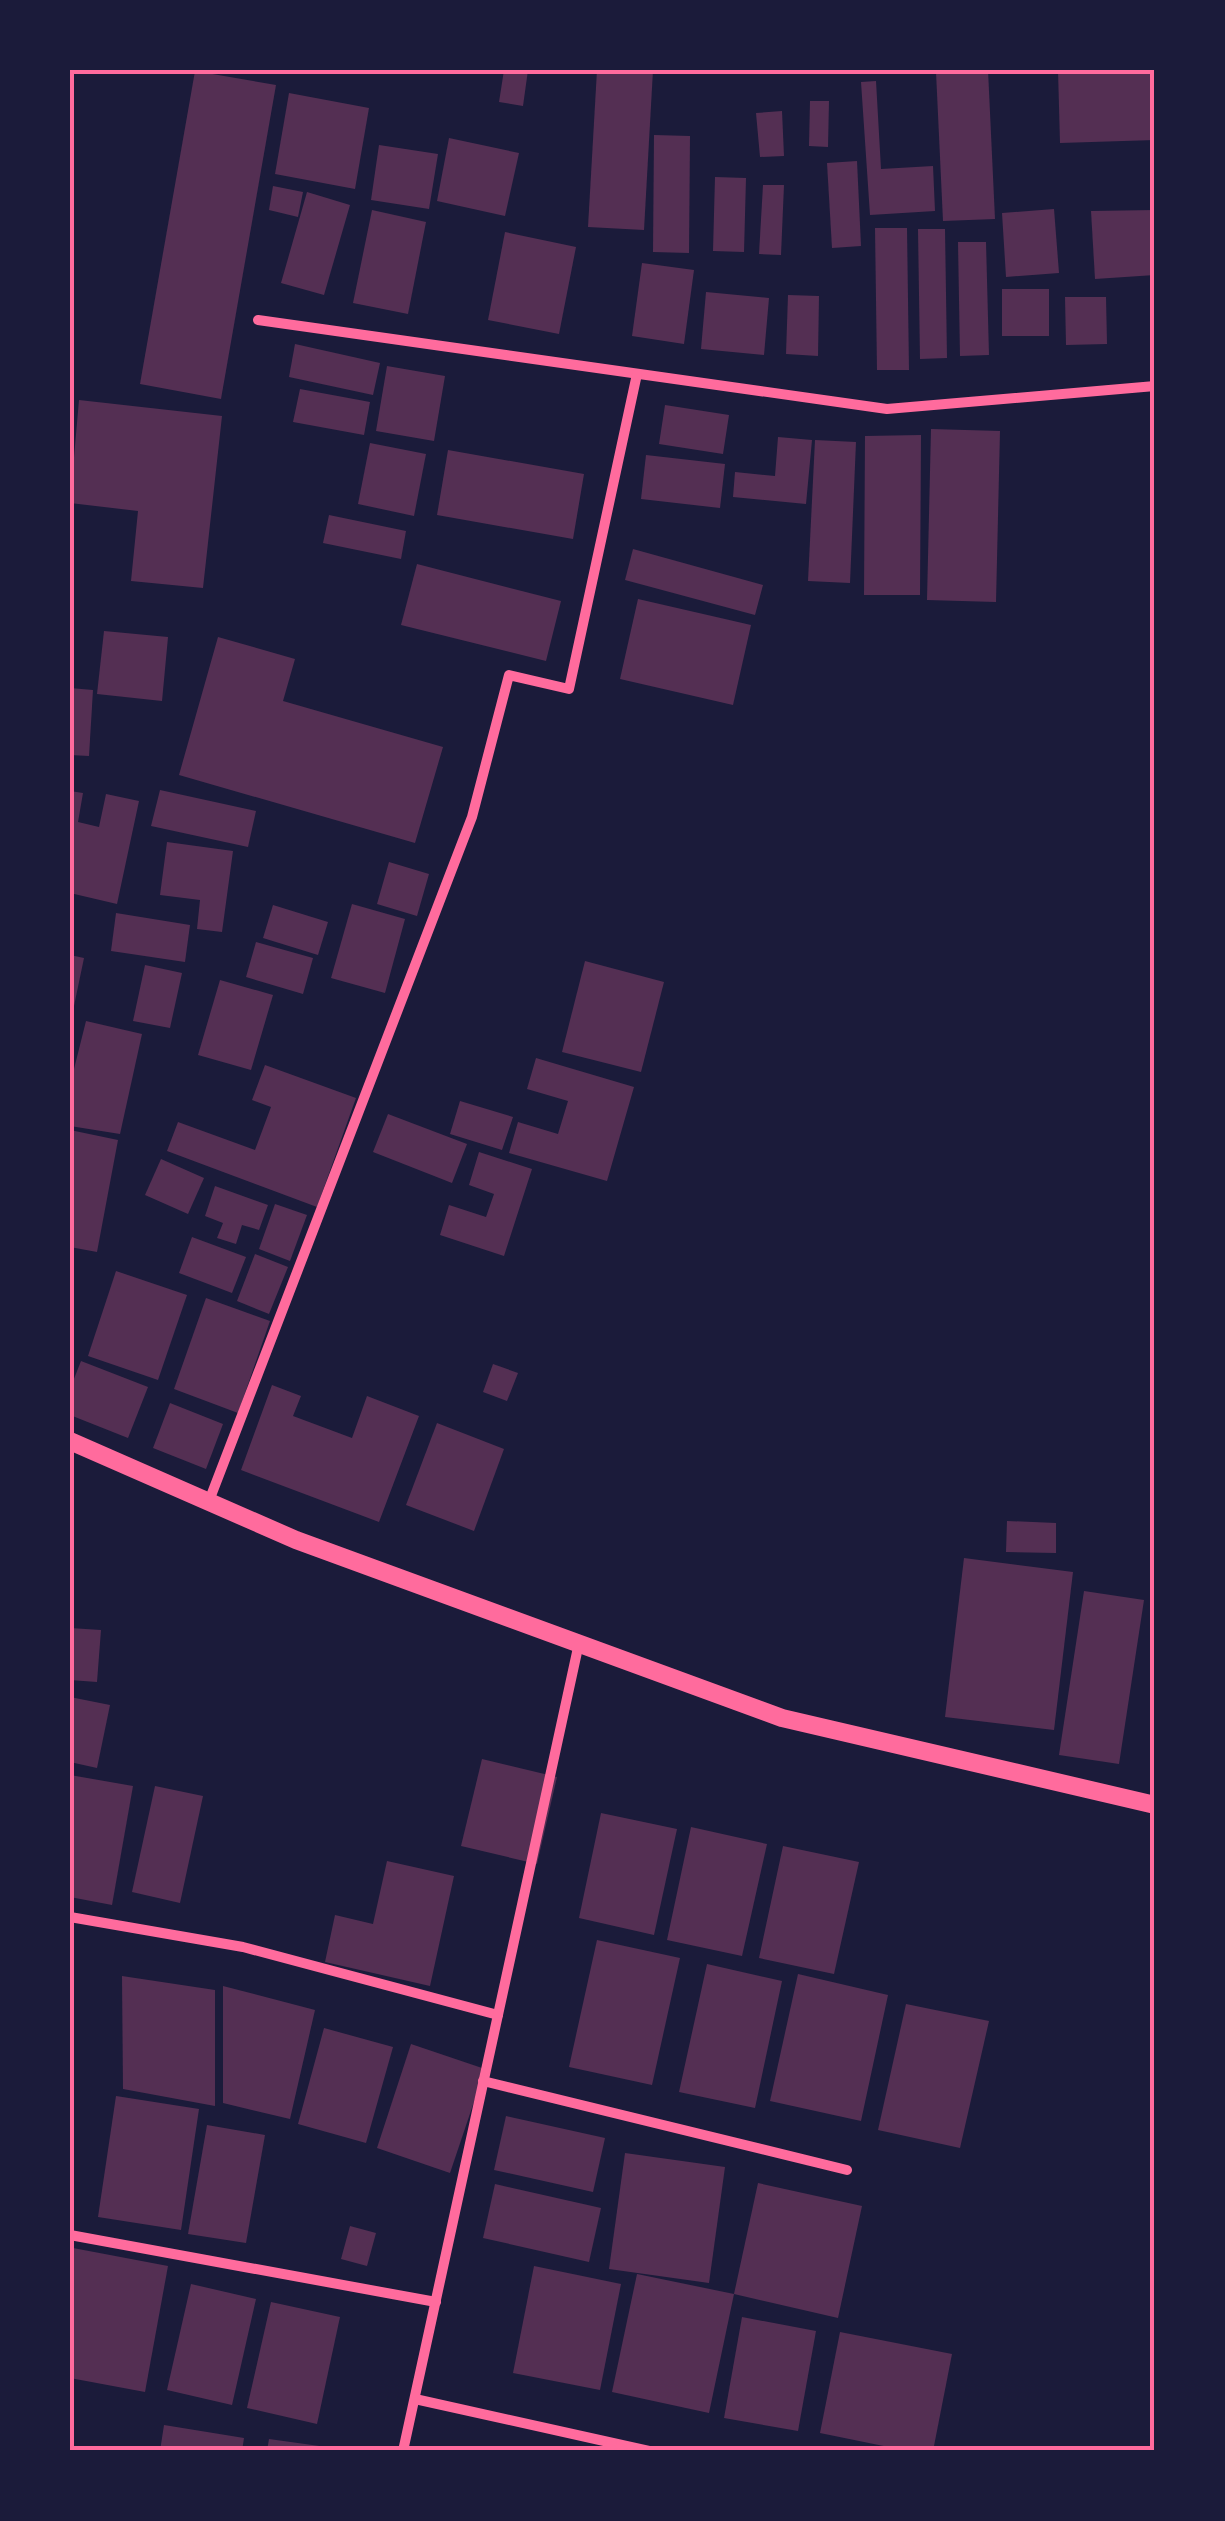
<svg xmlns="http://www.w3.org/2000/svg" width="1225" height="2521" font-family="'Open Sans',sans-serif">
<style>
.building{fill:#542f53}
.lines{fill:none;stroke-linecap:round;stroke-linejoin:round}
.minor{stroke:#ff6b9d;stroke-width:10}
.tertiary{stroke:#ff6b9d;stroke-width:18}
.neatline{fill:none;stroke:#ff6b9d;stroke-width:4}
</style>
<rect width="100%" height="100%" fill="#1b1b3a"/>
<!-- building -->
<g class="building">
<polygon points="504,70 528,70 523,106 499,102"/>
<polygon points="597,70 653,70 644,230 588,227"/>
<polygon points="988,70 995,219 943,221 936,72"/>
<polygon points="1058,70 1155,70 1155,140 1060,143"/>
<polygon points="195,71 276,85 221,399 140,384"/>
<polygon points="876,81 881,169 933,166 935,211 870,215 861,82"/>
<polygon points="289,93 369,108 355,189 275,174"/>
<polygon points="810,101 829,101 828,147 809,146"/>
<polygon points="782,111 784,156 760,157 756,113"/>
<polygon points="654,135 690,136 689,253 653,252"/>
<polygon points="449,138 519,153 505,216 437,201"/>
<polygon points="379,145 438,154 429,209 371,200"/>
<polygon points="857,161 861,246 832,248 827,163"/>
<polygon points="715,177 746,178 744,252 713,251"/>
<polygon points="763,185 784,185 781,255 759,254"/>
<polygon points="273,186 303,192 298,217 269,210"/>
<polygon points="307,192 350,205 324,295 281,283"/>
<polygon points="1054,209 1059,273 1006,277 1002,213"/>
<polygon points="372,210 426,222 408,314 353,303"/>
<polygon points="1155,210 1155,275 1095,279 1091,211"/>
<polygon points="875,228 907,228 909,370 877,370"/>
<polygon points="918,229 945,229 947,358 920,359"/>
<polygon points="505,232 576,247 559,334 488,320"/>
<polygon points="958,242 986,242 989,355 960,356"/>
<polygon points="642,263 694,270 684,344 632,336"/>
<rect x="1002" y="289" width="47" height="47"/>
<polygon points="706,292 769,298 764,355 701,349"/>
<polygon points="788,295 819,296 818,356 786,354"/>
<polygon points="1065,297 1106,297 1107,344 1066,345"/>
<polygon points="295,344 380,363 373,395 289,377"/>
<polygon points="387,366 445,376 434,441 376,431"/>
<polygon points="300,389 370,402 364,435 293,422"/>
<polygon points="79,400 222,416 203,588 131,581 138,511 70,503"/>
<polygon points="665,405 729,415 723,454 659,444"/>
<polygon points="931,429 1000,431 996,602 927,600"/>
<polygon points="921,435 920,595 864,595 865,436"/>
<polygon points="778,437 812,440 806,504 733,497 735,472 775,476"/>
<polygon points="815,440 856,442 850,583 808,581"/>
<polygon points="370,443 426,454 414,516 358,504"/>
<polygon points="448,450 584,474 573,539 437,515"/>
<polygon points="646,455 725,464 720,508 641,499"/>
<polygon points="329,515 406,531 401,559 323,543"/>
<polygon points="633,549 763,585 755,615 625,580"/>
<polygon points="417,564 561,601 546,661 401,625"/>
<polygon points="638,599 751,625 733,705 620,679"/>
<polygon points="104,631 168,637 162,701 97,694"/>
<polygon points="218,637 295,659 283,701 443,747 415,843 179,775"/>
<polygon points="70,688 93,690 89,756 70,755"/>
<polygon points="160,790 256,811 248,847 151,826"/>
<polygon points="70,791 83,793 78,822 99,827 106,794 139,801 117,904 70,893"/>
<polygon points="167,842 233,851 222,932 197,929 200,900 160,895"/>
<polygon points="389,862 429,874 417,916 377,904"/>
<polygon points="352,904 405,919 385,993 331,978"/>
<polygon points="273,905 328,922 318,955 263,938"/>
<polygon points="116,913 190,925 185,962 111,951"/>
<polygon points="256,942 313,958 303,994 246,977"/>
<polygon points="70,955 84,958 74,1006 70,1005"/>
<polygon points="585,961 664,982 641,1072 562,1052"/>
<polygon points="145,965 182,973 170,1028 133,1021"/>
<polygon points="220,980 273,995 251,1070 198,1055"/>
<polygon points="86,1021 142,1034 120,1134 70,1126 70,1085"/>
<polygon points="536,1058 634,1087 607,1181 509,1153 518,1122 558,1134 568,1101 527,1089"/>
<polygon points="265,1065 356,1098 317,1207 167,1151 178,1122 255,1150 271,1107 252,1100"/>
<polygon points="460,1101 513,1117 502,1150 450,1134"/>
<polygon points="388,1114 467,1144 452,1183 373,1152"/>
<polygon points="70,1130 118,1140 97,1252 70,1247"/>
<polygon points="479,1152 532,1169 504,1256 440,1235 449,1205 486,1217 494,1194 469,1185"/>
<polygon points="161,1159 204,1178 188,1214 145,1195"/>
<polygon points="215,1186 268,1205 259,1230 242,1225 236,1244 217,1238 223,1223 205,1216"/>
<polygon points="275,1204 307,1215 290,1261 259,1249"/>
<polygon points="192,1237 246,1257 232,1293 179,1273"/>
<polygon points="255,1254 288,1267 269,1314 237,1301"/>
<polygon points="116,1271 187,1295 158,1380 88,1356"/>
<polygon points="206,1298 270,1321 238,1413 174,1389"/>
<polygon points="81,1361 148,1387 128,1438 70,1415 70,1389"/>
<polygon points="493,1364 518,1373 507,1401 483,1392"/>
<polygon points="272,1385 301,1396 293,1416 352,1438 367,1396 419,1416 379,1522 241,1470"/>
<polygon points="170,1403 223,1424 206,1469 153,1448"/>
<polygon points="437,1423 504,1449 474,1531 406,1505"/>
<polygon points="1007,1521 1056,1523 1056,1553 1006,1552"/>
<polygon points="964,1558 1073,1572 1054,1730 945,1717"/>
<polygon points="1084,1591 1144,1600 1119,1764 1059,1755"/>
<polygon points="70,1628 101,1630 97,1682 70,1680"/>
<polygon points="70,1697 110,1705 97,1768 70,1762"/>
<polygon points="482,1759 557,1777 537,1864 461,1846"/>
<polygon points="70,1775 133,1786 112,1905 70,1897"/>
<polygon points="155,1786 203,1796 180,1903 132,1892"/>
<polygon points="601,1813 677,1829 654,1935 579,1918"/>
<polygon points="691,1827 767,1844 742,1956 667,1940"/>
<polygon points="783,1846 859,1862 834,1974 759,1958"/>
<polygon points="387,1861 454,1876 430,1986 325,1962 335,1915 373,1924"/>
<polygon points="597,1940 680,1958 652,2085 569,2067"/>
<polygon points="707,1964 782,1981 755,2108 679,2092"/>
<polygon points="798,1974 888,1995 861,2121 770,2101"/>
<polygon points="122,1976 215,1990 215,2106 123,2089"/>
<polygon points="223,1986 315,2010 290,2119 223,2103"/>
<polygon points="906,2004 989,2021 960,2148 878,2130"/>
<polygon points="324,2028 393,2047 366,2143 298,2124"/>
<polygon points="411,2044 485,2069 450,2173 377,2148"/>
<polygon points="116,2096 199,2109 181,2230 98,2217"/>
<polygon points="506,2116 605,2138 593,2192 494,2170"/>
<polygon points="207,2125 265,2135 246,2243 188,2234"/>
<polygon points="625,2153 725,2167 709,2283 609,2269"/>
<polygon points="758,2183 862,2206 838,2318 734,2294"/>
<polygon points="495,2184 601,2208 589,2262 483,2238"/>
<polygon points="350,2226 376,2233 367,2266 341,2259"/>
<polygon points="73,2248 168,2266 145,2392 70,2378 70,2264"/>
<polygon points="534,2266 621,2284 600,2390 513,2373"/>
<polygon points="637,2274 734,2294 709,2413 612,2392"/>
<polygon points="191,2284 256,2299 232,2405 167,2390"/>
<polygon points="271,2302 340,2317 317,2424 247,2408"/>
<polygon points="742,2317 816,2331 798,2431 724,2418"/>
<polygon points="840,2332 952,2354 933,2451 908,2451 820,2433"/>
<polygon points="164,2425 244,2438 242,2451 160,2451"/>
<polygon points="269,2439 341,2449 341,2451 267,2451"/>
</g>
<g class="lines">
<!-- minor -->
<g class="minor">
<polyline points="258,320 887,409 1155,386"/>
<polyline points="209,1501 472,817 509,675 569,689 637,374"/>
<polyline points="70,1917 243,1947 498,2015"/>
<polyline points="483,2081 847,2170"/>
<polyline points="70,2235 436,2302"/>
<polyline points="415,2399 649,2451"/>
<polyline points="403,2451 579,1643"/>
</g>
<!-- tertiary -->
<polyline class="tertiary" points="70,1441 296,1540 782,1718 1155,1805"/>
</g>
<!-- border -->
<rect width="1225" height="2521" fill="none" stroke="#1b1b3a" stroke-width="145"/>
<rect x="72" y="72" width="1080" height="2376" class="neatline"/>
</svg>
